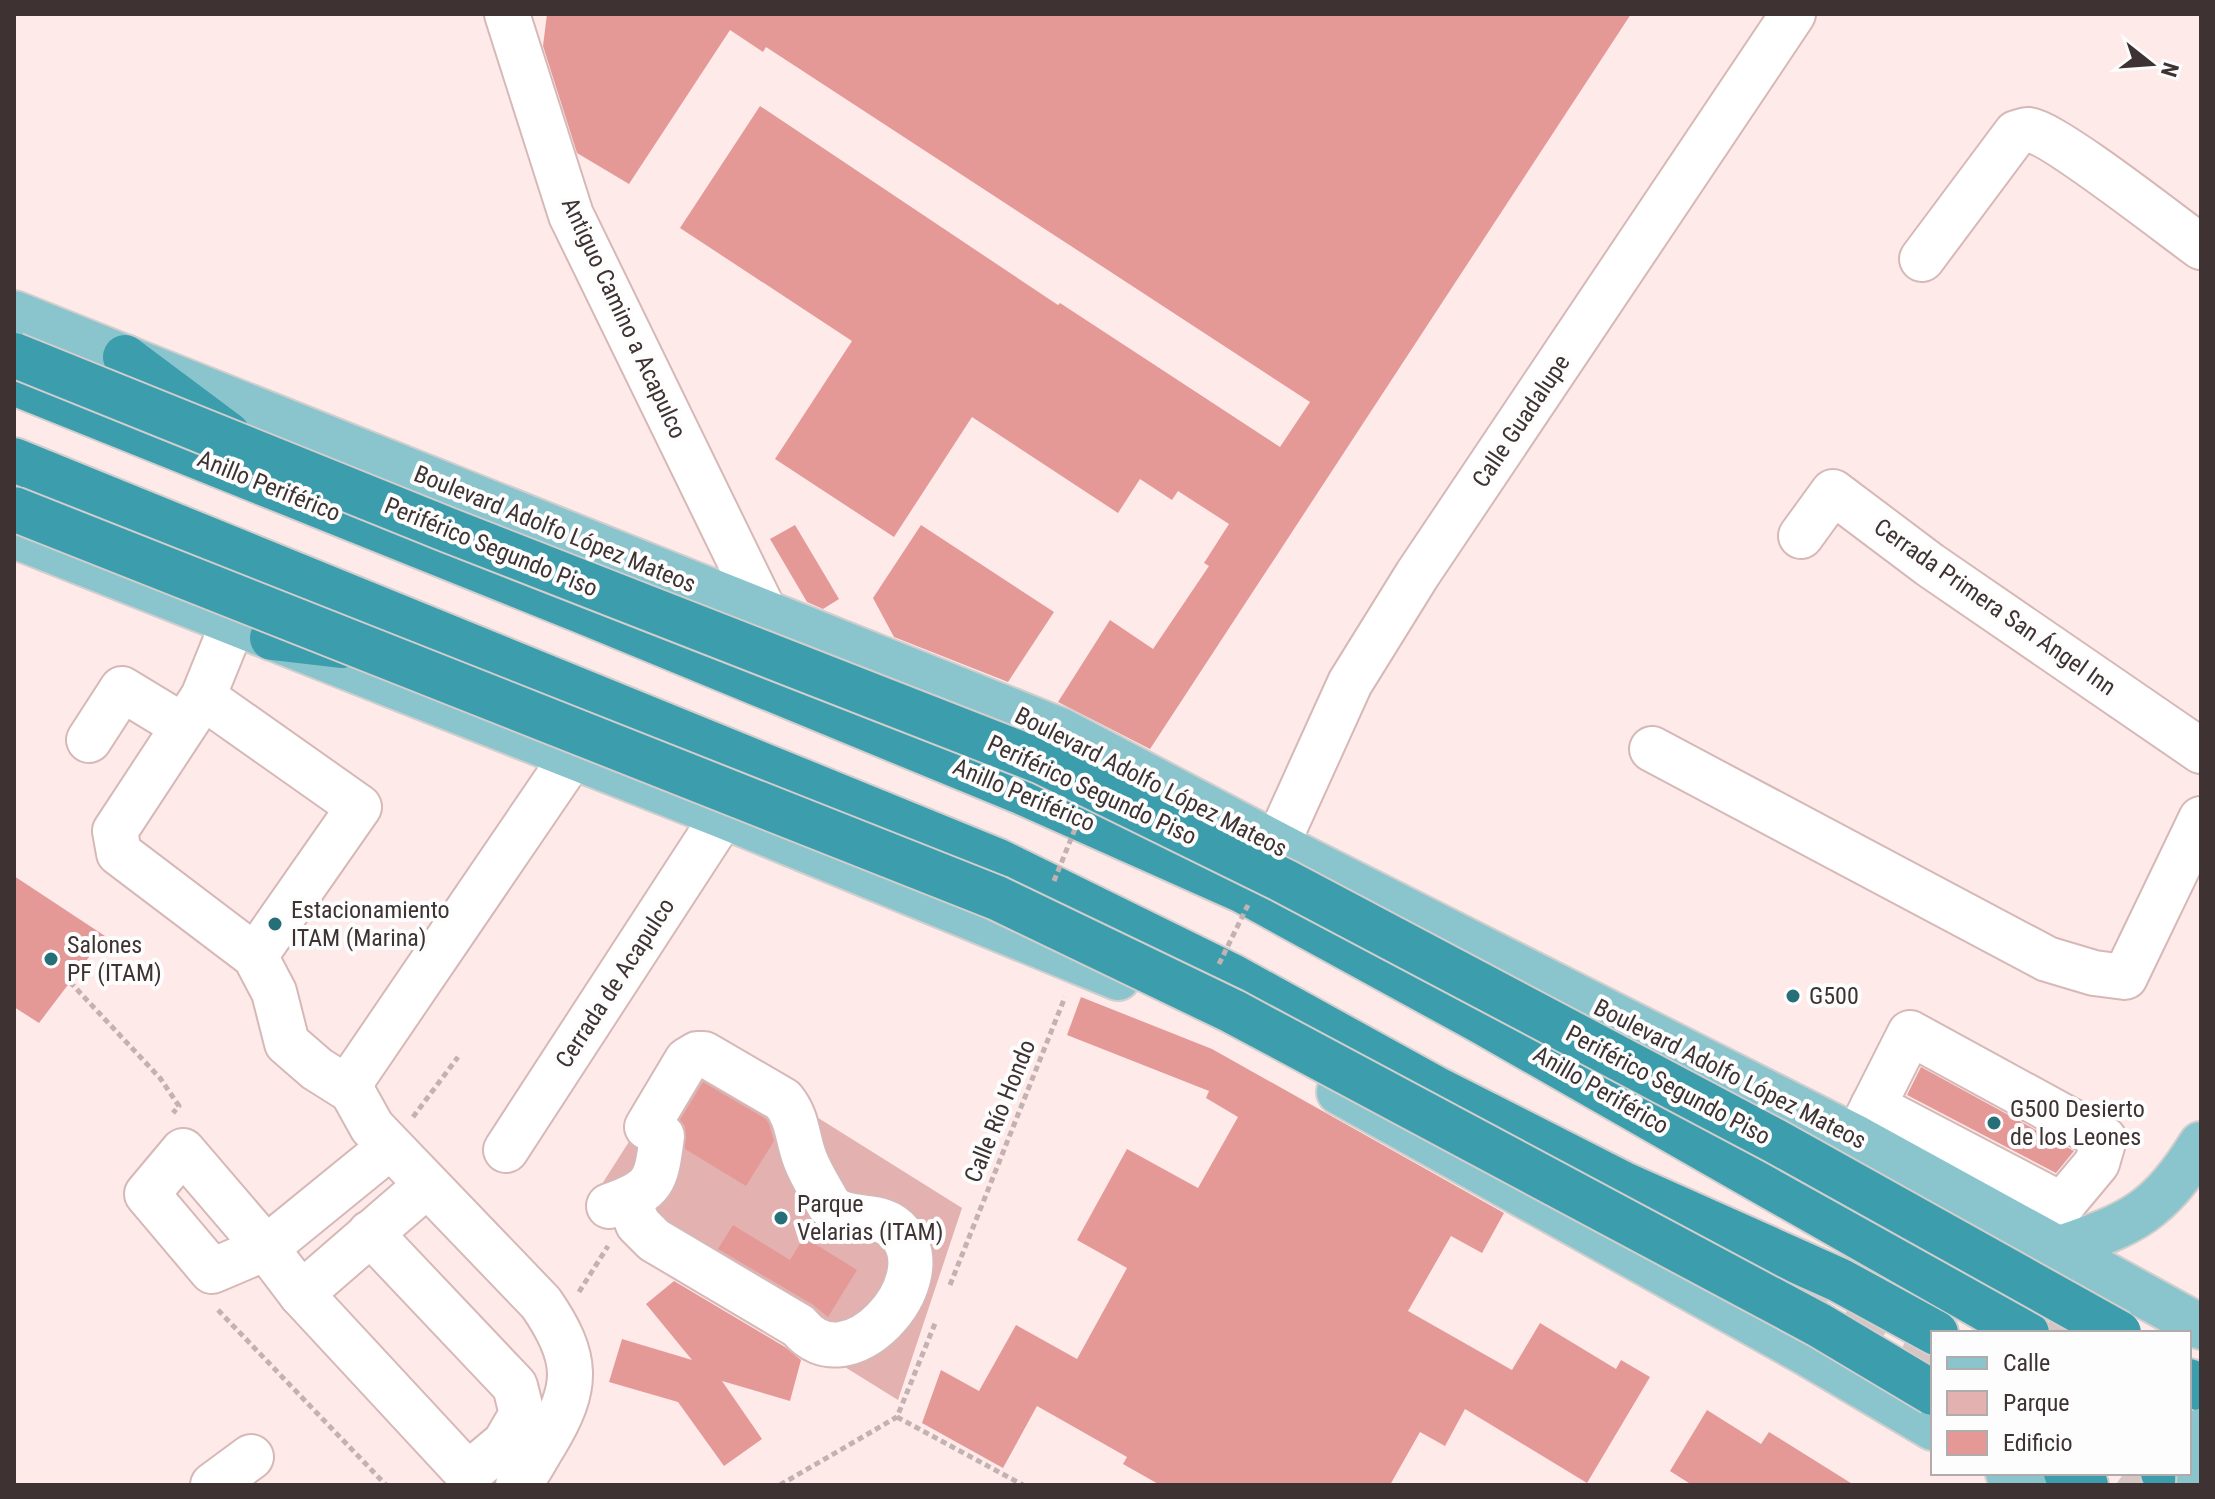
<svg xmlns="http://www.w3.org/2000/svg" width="2215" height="1499" font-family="'Roboto Condensed',sans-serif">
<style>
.green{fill:#e3b1af}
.building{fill:#e49997}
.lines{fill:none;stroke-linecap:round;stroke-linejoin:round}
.highway-tunnel{stroke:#d7c5c4;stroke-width:44;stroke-dasharray:44 22;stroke-linecap:butt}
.minor-casing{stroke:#d6b8b7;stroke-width:48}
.major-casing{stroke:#d1cece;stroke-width:48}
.highway-casing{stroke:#d1cece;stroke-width:48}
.path{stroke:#c3b2b1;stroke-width:5;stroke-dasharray:6 4;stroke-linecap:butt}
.minor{stroke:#fff;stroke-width:44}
.major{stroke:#8ac5cd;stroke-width:44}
.highway{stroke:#3c9eac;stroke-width:44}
.major-bridge-casing{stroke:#d1cece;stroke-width:48;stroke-linecap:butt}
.highway-bridge-casing{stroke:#d1cece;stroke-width:48;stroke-linecap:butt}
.path-bridge{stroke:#c3b2b1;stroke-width:5;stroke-dasharray:6 4;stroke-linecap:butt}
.major-bridge{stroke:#8ac5cd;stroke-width:44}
.highway-bridge{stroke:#3c9eac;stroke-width:44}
.poi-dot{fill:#266f79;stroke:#fdfdfd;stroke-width:3}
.labels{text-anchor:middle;stroke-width:8;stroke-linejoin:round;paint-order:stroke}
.street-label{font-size:24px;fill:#3e3232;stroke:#fdfdfd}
.poi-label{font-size:24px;fill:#3e3232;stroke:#fdfdfd;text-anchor:start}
</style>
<rect width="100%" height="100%" fill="#fdeae9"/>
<!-- green -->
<polygon class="green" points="694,1040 962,1208 898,1400 621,1228 586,1209"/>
<!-- building -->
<g class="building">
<polygon points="547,14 1631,14 1150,749 1058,702 1110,620 1153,649 1209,566 1204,563 1229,524 1178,491 1172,500 1140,479 1118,513 972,417 894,537 775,459 852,341 680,228 760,106 1058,305 1060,303 1280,447 1310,402 766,47 763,52 730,30 629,184 577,153 543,46"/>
<polygon points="795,525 839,599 823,609 807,602 770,539"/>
<polygon points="921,525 1054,612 1008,682 894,637 873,598"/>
<polygon points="14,876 105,936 39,1023 14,1007"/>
<polygon points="1081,997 1212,1049 1504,1213 1482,1253 1451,1236 1408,1311 1512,1370 1540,1323 1616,1369 1621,1360 1650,1377 1587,1483 1465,1409 1445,1446 1420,1432 1390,1485 1160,1485 1123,1464 1127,1457 1037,1406 1003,1468 922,1423 941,1370 979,1391 1016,1325 1077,1359 1127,1268 1077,1240 1127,1149 1198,1188 1238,1117 1206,1098 1209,1091 1067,1035"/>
<polygon points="1921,1067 2074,1151 2056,1173 1907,1095"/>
<polygon points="703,1082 766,1119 769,1124 774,1141 746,1186 685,1149 685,1126 680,1120"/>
<polygon points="733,1225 790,1260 804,1237 857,1270 828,1317 812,1304 718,1249"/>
<polygon points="674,1281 785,1347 801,1360 790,1401 722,1381 762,1439 724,1466 678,1402 609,1382 622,1339 692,1360 646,1304"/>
<polygon points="1707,1410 1761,1444 1769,1432 1854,1485 1692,1485 1670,1471"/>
</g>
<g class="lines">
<!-- highway-tunnel -->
<g class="highway-tunnel">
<polyline points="1731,1248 1828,1306 1933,1363"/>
<polyline points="1991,1290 2070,1333"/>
<polyline points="2124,1473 2141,1485"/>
</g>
<!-- minor casing -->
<g class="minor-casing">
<g id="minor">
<polyline points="507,14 571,215 765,613"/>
<path d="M1922 259 2016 133C2020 132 2024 130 2028 130 2053 132 2173 227 2201 247"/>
<polyline points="1801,536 1833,492 1930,565 2201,751"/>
<polyline points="233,623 203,697 115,831 119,853 255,956 274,992 287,1043 317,1069 352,1091"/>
<polyline points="203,697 359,807 255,956"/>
<polyline points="89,740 122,689 183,726"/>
<polyline points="1652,749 2047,959 2094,973 2125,977 2201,819"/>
<polyline points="1277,844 1350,683 1417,575 1793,14"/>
<polyline points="1873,1106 2062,1205"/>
<polyline points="1857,1138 1910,1033 2104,1139 2097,1163 2036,1236"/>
<polyline points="506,1150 723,816"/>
<path d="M609 1206C655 1190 656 1182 662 1136L647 1127 687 1060 697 1054H704L783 1100C798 1118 797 1138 805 1159 811 1175 821 1190 829 1205 849 1225 880 1209 900 1233 942 1282 847 1387 799 1326L654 1240 638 1224 628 1199"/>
<polyline points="370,1233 515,1386 522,1414 505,1443 468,1474 301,1294 266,1248 183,1151 147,1194 212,1271 266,1248 390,1147"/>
<polyline points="301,1294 427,1185"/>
<polyline points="213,1485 251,1457"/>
<path d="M518 1485C529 1473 536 1457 545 1443 579 1387 579 1358 541 1303L372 1127 352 1091 354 1077 572 757"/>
</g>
</g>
<!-- major casing -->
<g class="major-casing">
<g id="major">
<polyline points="14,313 1060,730 1307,860 1857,1138 2201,1327"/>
<polyline points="14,536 723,816 1118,978"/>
<polyline points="1339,1092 1808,1354 1933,1428"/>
<path d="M2060 1248C2134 1223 2158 1212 2201 1144"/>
<polyline points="2008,1473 2029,1485"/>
</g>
</g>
<!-- highway casing -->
<g class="highway-casing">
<g id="highway">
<polyline points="125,357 228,434"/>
<polyline points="14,383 584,612 1021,792 1243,891 1482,1022 2027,1333"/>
<polyline points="14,460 996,860 1232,976 1435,1088 1624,1184 1839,1280 1936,1333"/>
<polyline points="272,638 341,646"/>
<polyline points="2189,1381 2201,1389"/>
<polyline points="2066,1473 2086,1485"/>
<polyline points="2163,1473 2179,1485"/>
</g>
</g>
<!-- path -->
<g class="path">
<polyline points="70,982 160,1078 179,1106 173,1113"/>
<polyline points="413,1117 458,1057"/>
<polyline points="950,1285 1065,997"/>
<polyline points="579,1292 608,1246"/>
<polyline points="218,1310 386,1485"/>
<polyline points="897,1417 1023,1485"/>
<polyline points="780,1485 897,1417 936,1321"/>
</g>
<!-- minor -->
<use href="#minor" class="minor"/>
<!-- major -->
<use href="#major" class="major"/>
<!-- highway -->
<use href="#highway" class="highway"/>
<!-- major-bridge casing -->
<g class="major-bridge-casing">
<polyline id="major-bridge" points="2199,1485 2201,1431"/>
</g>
<!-- highway-bridge casing -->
<g class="highway-bridge-casing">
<g id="highway-bridge">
<polyline points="14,355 448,530 1042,762 1284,881 1775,1141 2119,1333"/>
<polyline points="14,509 997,898 1232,1011 1819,1325 1933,1393"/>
</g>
</g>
<!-- path-bridge -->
<g class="path-bridge">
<polyline points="1054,881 1077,824"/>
<polyline points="1219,964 1248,905"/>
</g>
<!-- major-bridge -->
<use href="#major-bridge" class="major-bridge"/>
<!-- highway-bridge -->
<use href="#highway-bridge" class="highway-bridge"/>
</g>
<!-- markers -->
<g class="poi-dot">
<circle cx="275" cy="924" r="8"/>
<circle cx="51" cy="959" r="8"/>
<circle cx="1793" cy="996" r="8"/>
<circle cx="1994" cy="1123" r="8"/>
<circle cx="781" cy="1218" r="8"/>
</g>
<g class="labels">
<!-- street labels -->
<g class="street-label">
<text transform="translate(624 318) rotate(65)" y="8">Antiguo Camino a Acapulco</text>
<text transform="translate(1521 421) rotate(-56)" y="8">Calle Guadalupe</text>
<text transform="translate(269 486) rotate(22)" y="8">Anillo Periférico</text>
<text transform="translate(555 529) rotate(22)" y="8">Boulevard Adolfo López Mateos</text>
<text transform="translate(491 547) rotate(22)" y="8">Periférico Segundo Piso</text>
<text transform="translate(1995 607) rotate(35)" y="8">Cerrada Primera San Ángel Inn</text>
<text transform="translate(1151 782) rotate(27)" y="8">Boulevard Adolfo López Mateos</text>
<text transform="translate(1092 790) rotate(25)" y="8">Periférico Segundo Piso</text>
<text transform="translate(1024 795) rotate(23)" y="8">Anillo Periférico</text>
<text transform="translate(615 983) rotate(-57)" y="8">Cerrada de Acapulco</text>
<text transform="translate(1730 1074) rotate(27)" y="8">Boulevard Adolfo López Mateos</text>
<text transform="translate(1668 1085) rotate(28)" y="8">Periférico Segundo Piso</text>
<text transform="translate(1601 1090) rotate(30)" y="8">Anillo Periférico</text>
<text transform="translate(1000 1111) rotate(-68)" y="8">Calle Río Hondo</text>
</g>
<!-- poi labels -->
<g class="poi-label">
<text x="291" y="918">Estacionamiento<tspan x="291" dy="28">ITAM (Marina)</tspan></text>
<text x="67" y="953">Salones<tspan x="67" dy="28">PF (ITAM)</tspan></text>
<text x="1809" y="1004">G500</text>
<text x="2010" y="1117">G500 Desierto<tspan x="2010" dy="28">de los Leones</tspan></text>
<text x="797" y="1212">Parque<tspan x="797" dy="28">Velarias (ITAM)</tspan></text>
</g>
</g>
<!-- border -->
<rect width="2215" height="1499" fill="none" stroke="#3e3232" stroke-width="32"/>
<!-- legend -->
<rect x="1931" y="1331" width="260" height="144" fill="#fdfdfd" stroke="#b1acac" stroke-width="2"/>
<rect x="1947" y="1357" width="40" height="12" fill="#8ac5cd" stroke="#b1acac" stroke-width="2"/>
<text x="2003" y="1371" font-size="24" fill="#3e3232">Calle</text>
<rect x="1947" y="1391" width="40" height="24" fill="#e3b1af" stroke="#b1acac" stroke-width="2"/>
<text x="2003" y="1411" font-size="24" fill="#3e3232">Parque</text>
<rect x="1947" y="1431" width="40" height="24" fill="#e49997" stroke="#b1acac" stroke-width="2"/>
<text x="2003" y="1451" font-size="24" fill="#3e3232">Edificio</text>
<!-- north arrow -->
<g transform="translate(2151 64) rotate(107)" stroke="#fdfdfd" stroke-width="6" paint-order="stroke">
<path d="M0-6L14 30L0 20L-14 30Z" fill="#3e3232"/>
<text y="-12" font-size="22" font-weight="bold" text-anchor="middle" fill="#3e3232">N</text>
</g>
</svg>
